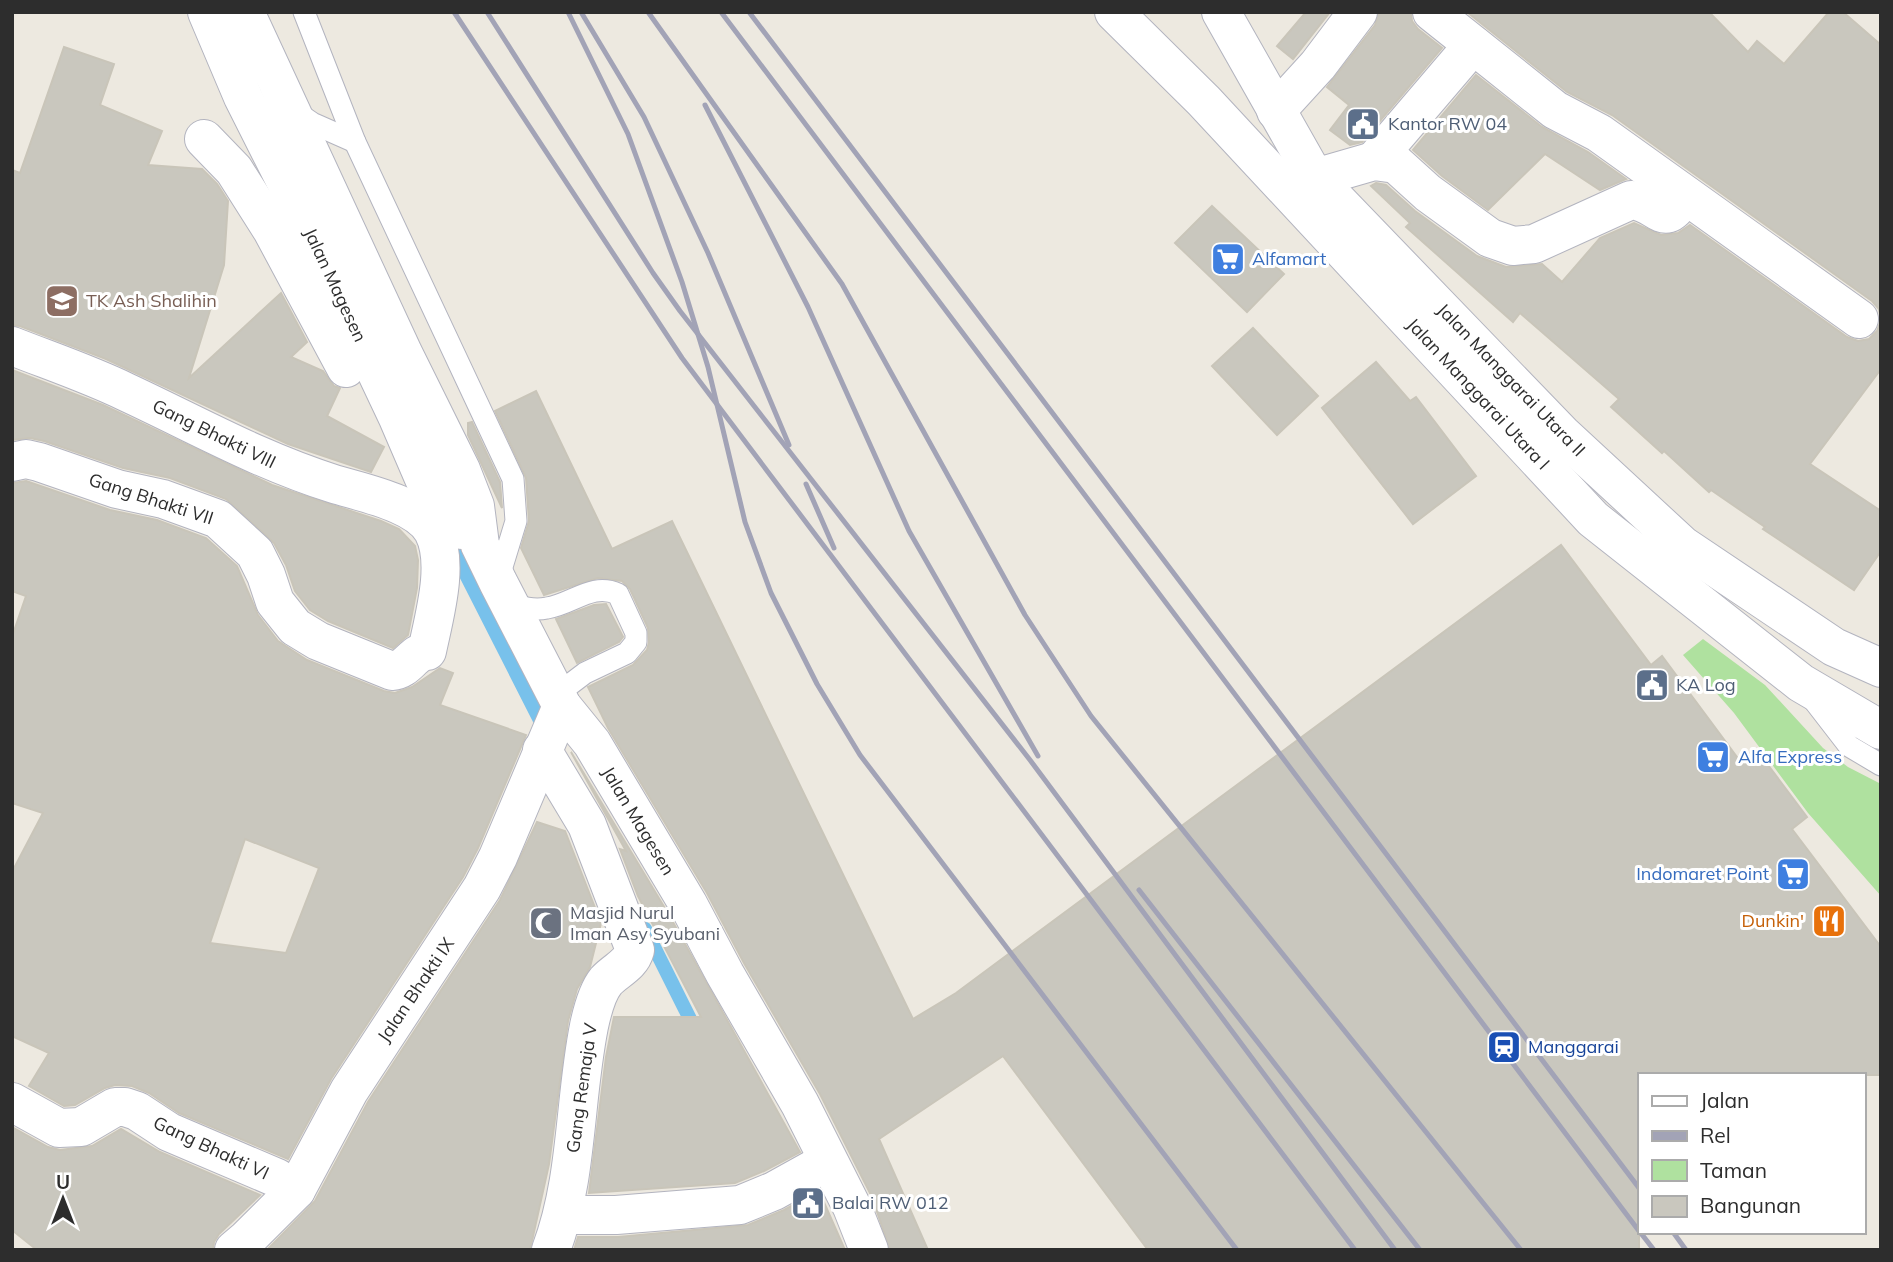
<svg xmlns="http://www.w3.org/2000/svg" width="1893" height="1262" font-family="Mulish,sans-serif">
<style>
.green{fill:#afe19f}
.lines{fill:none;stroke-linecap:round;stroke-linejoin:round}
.stream{stroke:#78c1eb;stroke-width:14}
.building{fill:#c9c7be;stroke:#c9c5b9;stroke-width:2;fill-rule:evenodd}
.lane-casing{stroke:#b3b4bf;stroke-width:23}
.street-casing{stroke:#b3b4bf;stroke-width:40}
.secondary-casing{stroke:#b3b4bf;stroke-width:40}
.lane{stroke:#fff;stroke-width:21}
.street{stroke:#fff;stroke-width:38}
.secondary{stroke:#fff;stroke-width:38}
.rail{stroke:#a2a3b6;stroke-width:5}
.labels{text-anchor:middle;stroke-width:6;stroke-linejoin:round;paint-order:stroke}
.service-label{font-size:18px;fill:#4e5e75;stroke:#fff;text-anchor:start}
.shop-label{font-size:18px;fill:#366cbe;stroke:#fff;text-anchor:start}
.street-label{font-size:18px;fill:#2d2d2d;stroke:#fff}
.education-label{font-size:18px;fill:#785e54;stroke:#fff;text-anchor:start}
.worship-label{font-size:18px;fill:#5b616d;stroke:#fff;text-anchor:start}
.food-label{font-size:18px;fill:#c56008;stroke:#fff;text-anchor:end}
.transit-label{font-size:18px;fill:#164399;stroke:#fff;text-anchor:start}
</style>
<rect width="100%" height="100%" fill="#ede9e0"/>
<!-- green -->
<polygon class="green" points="1703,639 1765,685 1823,748 1848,767 1881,784 1881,896 1808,813 1734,713 1683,655"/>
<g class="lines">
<!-- stream -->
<g class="stream">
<polyline points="451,545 545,730"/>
<polyline points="645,929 697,1033"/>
</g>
</g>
<!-- building -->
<g class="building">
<polygon points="1306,12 1330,12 1293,59 1277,46"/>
<polygon points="1379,12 1411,12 1412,21 1418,29 1442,48 1362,142 1350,145 1330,130 1349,105 1327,87 1375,25"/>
<polygon points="1467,12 1709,12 1748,52 1757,41 1784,64 1829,12 1843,12 1881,45 1881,320 1879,309 1872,301 1612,115 1567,92"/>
<polygon points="64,47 114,64 100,105 162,131 148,165 202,169 217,184 228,201 224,265 189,378 281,293 307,342 291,357 323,371 334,386 340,388 327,416 384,447 371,472 288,444 106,359 20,326 12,325 12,170 20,173"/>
<polygon points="1476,75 1542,127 1588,152 1626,179 1600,190 1545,154 1488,210 1442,176 1413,150"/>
<polygon points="1376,183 1386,185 1415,211 1477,256 1506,267 1542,264 1562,282 1600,238 1634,223 1661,235 1678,233 1690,225 1847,337 1858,341 1869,339 1877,331 1881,320 1881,369 1810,464 1881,511 1881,551 1854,590 1763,529 1765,527 1711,490 1709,492 1664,451 1662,453 1611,407 1619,399 1520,313 1513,322 1406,227 1410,223 1371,186"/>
<polygon points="1212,206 1284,274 1247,312 1175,243"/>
<polygon points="1253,328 1318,396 1277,435 1212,366"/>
<polygon points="1376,362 1410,401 1416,397 1476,476 1413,524 1322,408"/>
<polygon points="12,370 103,405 272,485 381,521 399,529 415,546 418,560 417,588 408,635 393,648 328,621 310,610 295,591 286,565 274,543 226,499 170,478 123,468 44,441 30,438 12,440"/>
<polygon points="536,391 612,549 672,521 913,1019 956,993 1561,545 1651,665 1662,656 1740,761 1756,749 1807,817 1792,829 1881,947 1881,1075 1639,1075 1639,1250 1148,1250 1003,1056 879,1139 928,1250 890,1250 872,1197 820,1094 744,963 707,893 608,728 588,687 633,665 647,650 649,642 648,628 630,589 622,581 598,578 544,595 521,548 529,521 526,478 495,411"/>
<polygon points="472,422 500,482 502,508 468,435 468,423"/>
<path d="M26 481 110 510 157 520 206 538 237 566 258 615 278 641 307 660 384 691 395 693 412 687 440 668 453 673 440 705 526 735 478 848 463 877 331 1079 288 1159 179 1113 149 1093 132 1086 115 1085 105 1088 75 1105 64 1106 29 1086 49 1053 12 1036V872L43 813 12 803V637L26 596 12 591V483ZM245 839 319 868 286 953 210 943Z"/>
<polygon points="606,604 623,637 619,642 577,663 556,619 594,605"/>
<polygon points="571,752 669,915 800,1152 764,1171 735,1183 589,1193 606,1057 614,1017 701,1017 638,896 620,849 626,851"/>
<polygon points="537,822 565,831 601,923 590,967 577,989 568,1021 549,1164 530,1250 267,1250 315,1201 368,1102 500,900"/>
<polygon points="12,1127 48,1147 60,1150 92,1146 121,1129 160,1152 260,1195 219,1234 214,1242 213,1250 37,1250 12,1230"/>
<polygon points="819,1191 845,1250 574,1250 578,1237 618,1237 748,1225 784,1210"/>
</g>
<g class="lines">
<!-- lane casing -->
<g class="lane-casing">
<g id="lane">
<polyline points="304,12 355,142 513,479 516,521 498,580"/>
<polyline points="296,112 312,123 355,142"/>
<path d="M508 602C521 607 533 611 547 608 573 604 592 582 618 594L636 633V642L627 653 585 673 556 695"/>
<polyline points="1815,702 1849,746 1881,765"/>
</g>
</g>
<!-- street casing -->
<g class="street-casing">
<g id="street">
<polyline points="207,12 243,97 295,200 398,418 429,490 447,517 462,530"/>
<polyline points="245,12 403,353 461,470 475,506 480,545 498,582 562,706 592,743 688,904 725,974 800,1104 852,1207 869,1250"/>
<polyline points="1432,12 1555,110 1599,133 1859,319"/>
<polyline points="1276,111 1318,65 1358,12"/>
<polyline points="204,139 234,170 272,230 346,368"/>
<polyline points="1374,161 1473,45"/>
<path d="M1315 178 1374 161 1396 164 1428 193 1490 238 1513 246 1534 244 1631 200C1660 202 1663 233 1685 195"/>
<path d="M12 346C50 361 89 374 126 392 197 425 258 460 334 484 363 493 417 503 433 531 450 563 434 617 427 651 412 653 408 670 392 671L318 641 295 627 275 602 266 575 255 553 218 519 163 499 117 489 39 462 26 459 12 462"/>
<path d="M542 750 587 825 635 950C631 965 616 970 606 981 597 992 592 1012 589 1026 574 1101 578 1178 551 1250"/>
<polyline points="12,1102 59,1128 81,1127 115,1107 125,1107 137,1111 169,1132 277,1178 296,1190"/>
<polyline points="563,1215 616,1215 740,1205 774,1191 828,1161"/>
<polyline points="234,1250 247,1239 296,1190 349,1091 482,888 498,857 562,706"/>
</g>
</g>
<!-- secondary casing -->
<g class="secondary-casing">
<g id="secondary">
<polyline points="1114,12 1204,101 1593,519 1801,683 1881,730"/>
<polyline points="1221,12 1315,178 1562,434 1682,545 1834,647 1881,668"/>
</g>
</g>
<!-- lane -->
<use href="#lane" class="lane"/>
<!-- street -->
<use href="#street" class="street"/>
<!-- secondary -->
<use href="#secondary" class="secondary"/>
<!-- rail -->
<g class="rail">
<polyline points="454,12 682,358 1355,1250"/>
<polyline points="487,12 653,273 680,311 1030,760 1395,1250"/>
<polyline points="568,12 628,134 682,282 708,367 745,522 771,593 817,684 860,755 1237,1250"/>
<polyline points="581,12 644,117 708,253 789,445"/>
<polyline points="648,12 842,284 1025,615 1091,716 1521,1250"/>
<path d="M721 12C1027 419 1331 827 1639 1231"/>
<polyline points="749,12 1639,1188"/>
<polyline points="705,105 808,307 909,531 1038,756"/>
<polyline points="806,484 834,548"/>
<polyline points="1139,890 1420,1250"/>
<polyline points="1640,1232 1654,1250"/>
<polyline points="1673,1232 1686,1250"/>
</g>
</g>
<!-- icons -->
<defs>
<g id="civic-square" transform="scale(1.75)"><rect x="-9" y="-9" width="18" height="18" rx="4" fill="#5c6f8a" stroke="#fff"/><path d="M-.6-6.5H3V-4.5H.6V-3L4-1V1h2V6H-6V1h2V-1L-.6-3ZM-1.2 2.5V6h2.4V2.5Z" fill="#fff"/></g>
<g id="supermarket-square" transform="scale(1.75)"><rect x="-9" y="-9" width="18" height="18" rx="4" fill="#3f7fe0" stroke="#fff"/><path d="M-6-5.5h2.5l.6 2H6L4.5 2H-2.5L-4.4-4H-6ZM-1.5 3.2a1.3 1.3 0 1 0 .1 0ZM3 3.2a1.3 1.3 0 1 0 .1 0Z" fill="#fff"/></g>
<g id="school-square" transform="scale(1.75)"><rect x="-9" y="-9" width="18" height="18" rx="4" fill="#8d6e63" stroke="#fff"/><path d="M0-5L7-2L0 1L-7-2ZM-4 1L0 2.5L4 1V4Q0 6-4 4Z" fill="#fff"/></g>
<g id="restaurant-square" transform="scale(1.75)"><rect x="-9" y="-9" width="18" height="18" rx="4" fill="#e8710a" stroke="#fff"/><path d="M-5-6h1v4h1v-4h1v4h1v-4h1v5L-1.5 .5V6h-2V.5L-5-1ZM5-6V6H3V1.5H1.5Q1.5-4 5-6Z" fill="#fff"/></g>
<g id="mosque-square" transform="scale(1.75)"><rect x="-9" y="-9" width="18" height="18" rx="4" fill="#6b7280" stroke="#fff"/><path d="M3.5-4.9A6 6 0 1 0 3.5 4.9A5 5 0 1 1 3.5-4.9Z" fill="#fff"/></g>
<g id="station-square" transform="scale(1.75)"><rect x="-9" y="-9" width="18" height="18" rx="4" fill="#1a4fb4" stroke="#fff"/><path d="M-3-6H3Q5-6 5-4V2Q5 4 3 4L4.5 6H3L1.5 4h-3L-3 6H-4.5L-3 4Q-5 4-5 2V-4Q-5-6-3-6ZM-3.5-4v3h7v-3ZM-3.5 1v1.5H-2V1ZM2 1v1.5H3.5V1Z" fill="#fff"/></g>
</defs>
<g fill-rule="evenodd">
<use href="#civic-square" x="1363" y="124"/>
<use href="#supermarket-square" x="1228" y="259"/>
<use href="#school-square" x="62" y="301"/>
<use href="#civic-square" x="1652" y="685"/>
<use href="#supermarket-square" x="1713" y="757"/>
<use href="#supermarket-square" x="1793" y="874"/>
<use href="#restaurant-square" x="1829" y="921"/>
<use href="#mosque-square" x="546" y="923"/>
<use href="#station-square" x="1504" y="1047"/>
<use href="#civic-square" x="808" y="1203"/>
</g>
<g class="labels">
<!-- service labels -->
<g class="service-label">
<text x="1388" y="130">Kantor RW 04</text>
<text x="1676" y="691">KA Log</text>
<text x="832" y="1209">Balai RW 012</text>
</g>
<!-- shop labels -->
<g class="shop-label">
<text x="1252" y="265">Alfamart</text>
<text x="1738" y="763">Alfa Express</text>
<text x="1769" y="880" text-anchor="end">Indomaret Point</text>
</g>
<!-- street labels -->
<g class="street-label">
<text transform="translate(335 285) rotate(65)" y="6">Jalan Magesen</text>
<text transform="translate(1511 380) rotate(46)" y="6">Jalan Manggarai Utara II</text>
<text transform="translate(1478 394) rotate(47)" y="6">Jalan Manggarai Utara I</text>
<text transform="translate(214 434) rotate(26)" y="6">Gang Bhakti VIII</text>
<text transform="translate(151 499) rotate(18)" y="6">Gang Bhakti VII</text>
<text transform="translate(638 821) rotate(59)" y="6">Jalan Magesen</text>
<text transform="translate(416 990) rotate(-56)" y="6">Jalan Bhakti IX</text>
<text transform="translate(582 1088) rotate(-82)" y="6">Gang Remaja V</text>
<text transform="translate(211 1148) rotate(25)" y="6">Gang Bhakti VI</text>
</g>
<!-- education labels -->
<g class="education-label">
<text x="86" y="307">TK Ash Shalihin</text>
</g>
<!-- worship labels -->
<g class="worship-label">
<text x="570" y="919">Masjid Nurul<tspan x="570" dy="21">Iman Asy Syubani</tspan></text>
</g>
<!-- food labels -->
<g class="food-label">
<text x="1804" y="927">Dunkin'</text>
</g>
<!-- transit labels -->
<g class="transit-label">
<text x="1528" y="1053">Manggarai</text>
</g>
</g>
<!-- border -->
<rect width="1893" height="1262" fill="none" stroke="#2d2d2d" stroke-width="28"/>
<!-- legend -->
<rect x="1638" y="1073" width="228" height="161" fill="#ffffff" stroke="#ababab" stroke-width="2"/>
<rect x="1652" y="1096" width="35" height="10" fill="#ffffff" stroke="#ababab" stroke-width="2"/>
<text x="1700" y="1108" font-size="21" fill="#2d2d2d">Jalan</text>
<rect x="1652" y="1131" width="35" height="10" fill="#a2a3b6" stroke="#ababab" stroke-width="2"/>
<text x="1700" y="1143" font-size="21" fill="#2d2d2d">Rel</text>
<rect x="1652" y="1160" width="35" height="21" fill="#afe19f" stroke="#ababab" stroke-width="2"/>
<text x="1700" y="1178" font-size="21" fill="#2d2d2d">Taman</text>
<rect x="1652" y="1196" width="35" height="21" fill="#c9c7be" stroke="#ababab" stroke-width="2"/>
<text x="1700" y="1213" font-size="21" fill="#2d2d2d">Bangunan</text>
<!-- north arrow -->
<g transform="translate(63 1199)" stroke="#ffffff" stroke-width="5" paint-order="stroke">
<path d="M0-5L12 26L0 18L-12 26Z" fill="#2d2d2d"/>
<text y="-10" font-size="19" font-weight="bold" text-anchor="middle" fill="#2d2d2d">U</text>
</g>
</svg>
